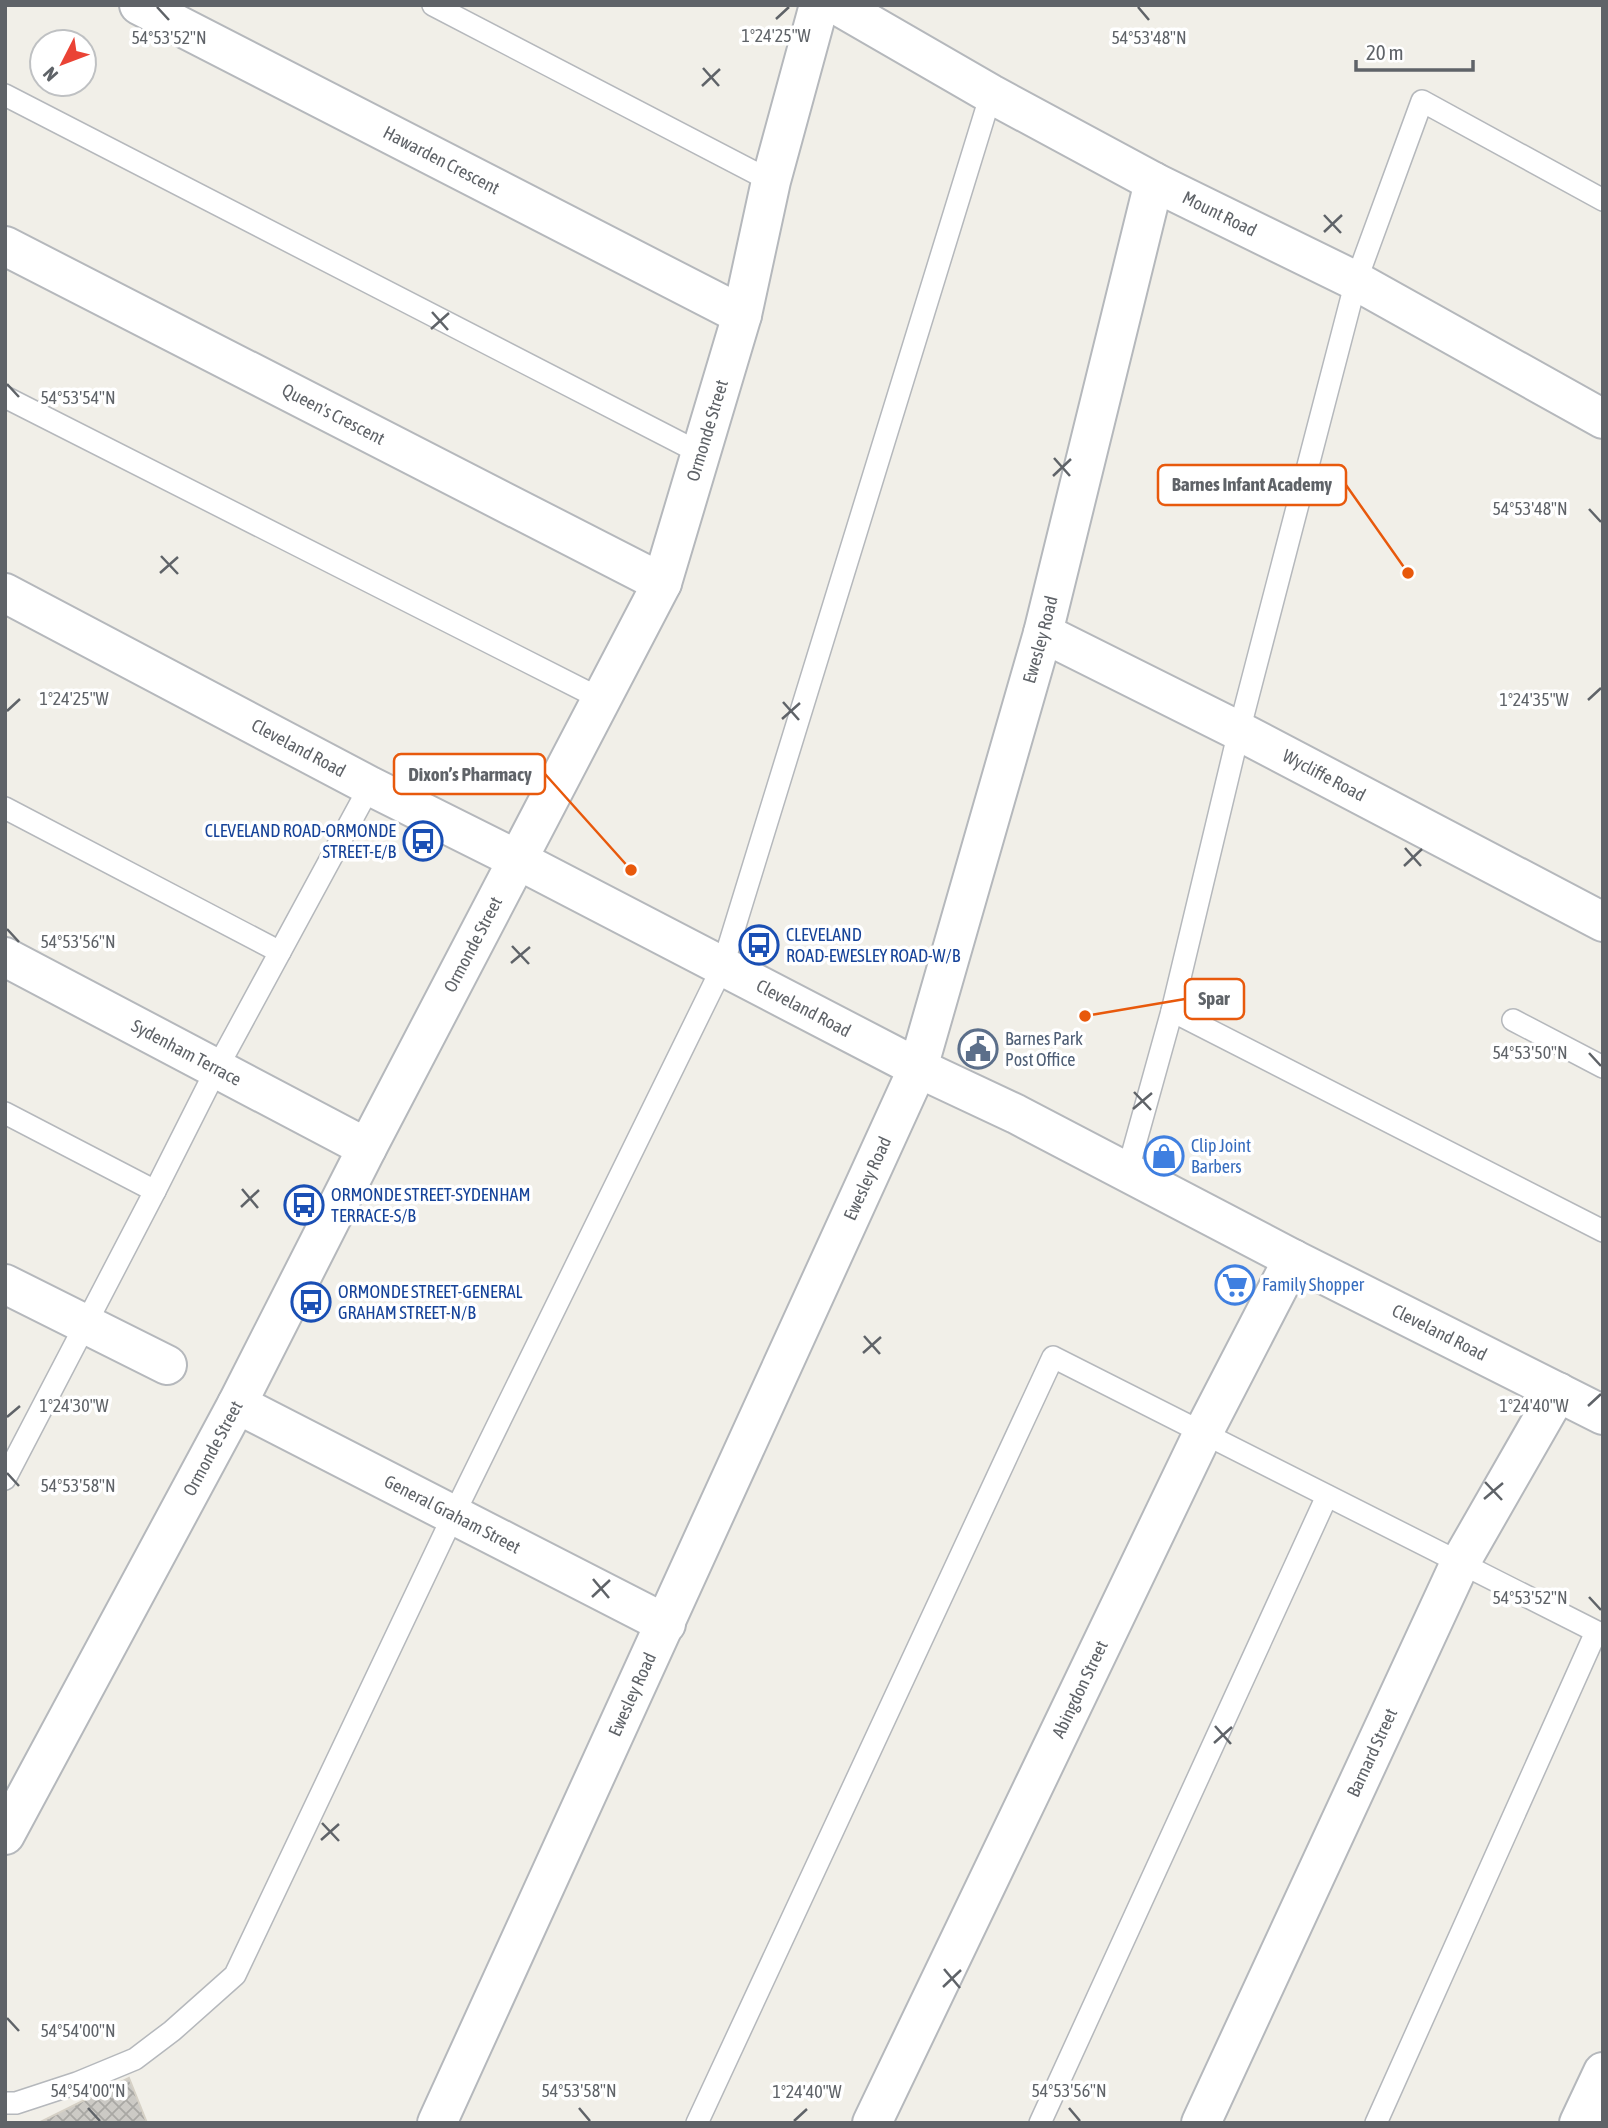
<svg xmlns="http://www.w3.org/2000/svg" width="1608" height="2128" font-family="'Asap Condensed',sans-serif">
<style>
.building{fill:url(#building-cross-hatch);stroke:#d6d1c6;stroke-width:2}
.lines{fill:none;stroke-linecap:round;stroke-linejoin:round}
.service-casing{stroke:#b5b8bc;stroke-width:24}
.minor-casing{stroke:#b5b8bc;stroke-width:42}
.tertiary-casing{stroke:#b5b8bc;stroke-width:42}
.service{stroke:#fff;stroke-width:21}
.minor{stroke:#fff;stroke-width:38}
.tertiary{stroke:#fff;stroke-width:38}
.ticks{fill:none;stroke:#5f6368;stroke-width:2.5}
.labels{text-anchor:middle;stroke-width:7;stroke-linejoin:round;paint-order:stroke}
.street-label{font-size:18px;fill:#5f6368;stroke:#fff}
.transit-label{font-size:18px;fill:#164399;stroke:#fff;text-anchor:start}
.service-label{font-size:18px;fill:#4e5e75;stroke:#fff;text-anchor:start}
.shop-label{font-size:18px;fill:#366cbe;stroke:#fff;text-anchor:start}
.ticks-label{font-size:18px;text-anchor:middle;fill:#5f6368;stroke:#fff;stroke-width:7;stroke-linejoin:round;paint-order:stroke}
.leader{fill:none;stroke:#e8590c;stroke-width:2.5}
.callout-dot{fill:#e8590c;stroke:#fff;stroke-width:2.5}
.callout{fill:#fff;stroke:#e8590c;stroke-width:2.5}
.callout-label{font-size:19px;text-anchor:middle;font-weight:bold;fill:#5f6368}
</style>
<defs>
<pattern id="building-cross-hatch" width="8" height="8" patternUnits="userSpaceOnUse" patternTransform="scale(1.75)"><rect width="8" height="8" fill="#cccac5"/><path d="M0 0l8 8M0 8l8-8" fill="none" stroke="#a9a8a4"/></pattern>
</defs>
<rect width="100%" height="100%" fill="#f1efe8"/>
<!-- building -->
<polygon class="building" points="129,2078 147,2123 40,2123 40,2122"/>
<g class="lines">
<!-- service casing -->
<g class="service-casing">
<g id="service">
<polyline points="433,5 771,181"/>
<polyline points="5,95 702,454"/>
<polyline points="5,397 601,699"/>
<polyline points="5,808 280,952"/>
<polyline points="1172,1011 1603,1231"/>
<polyline points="1513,1020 1603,1067"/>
<polyline points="5,1113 155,1191"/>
<polyline points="1127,1173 1172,1011 1239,731 1356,281 1422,101 1603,200"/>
<polyline points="5,1479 155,1191 216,1070 370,786"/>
<polyline points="5,2103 16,2103 77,2083 135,2059 172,2031 235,1975 454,1514 722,968 991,94"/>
<polyline points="697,2123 1053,1357 1603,1635"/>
<polyline points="1040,2123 1327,1496"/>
<polyline points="1376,2123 1596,1632"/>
</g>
</g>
<!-- minor casing -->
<g class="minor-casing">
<g id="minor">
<path id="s1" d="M139 5 742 315"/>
<path id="s2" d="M837 5 991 94 1154 182 1356 281 1603 419"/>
<path id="s3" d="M5 246 662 583"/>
<path id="s4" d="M5 593 370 786 518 860 918 1068 1016 1114 1293 1259 1603 1415"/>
<path id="s5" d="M1043 633 1239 731 1603 922"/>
<path id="s6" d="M5 957 367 1148"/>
<polyline points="5,1284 167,1365"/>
<path id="s7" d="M237 1404 666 1624"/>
<path id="s8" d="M437 2123 918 1068 1043 633 1154 182"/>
<path id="s9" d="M872 2123 1203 1433 1293 1259"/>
<path id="s10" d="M1201 2123 1460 1563 1558 1392"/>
<polyline points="1579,2123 1603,2072"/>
</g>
</g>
<!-- tertiary casing -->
<g class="tertiary-casing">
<g id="tertiary">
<path id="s11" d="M5 1835 237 1404 367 1148 662 583 742 315 771 181 819 5"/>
</g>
</g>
<!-- service -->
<use href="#service" class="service"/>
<!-- minor -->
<use href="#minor" class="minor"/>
<!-- tertiary -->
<use href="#tertiary" class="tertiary"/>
</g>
<!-- ticks -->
<path class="ticks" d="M157 7 169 20M1138 7 1149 20M776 19 789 7M703 68 719 86M702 86 720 69M1324 215 1341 233M1324 232 1342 215M432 312 448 330M431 329 449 313M7 384 19 397M1054 458 1070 476M1053 476 1071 459M1589 509 1601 522M161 556 178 574M160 573 178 557M1588 700 1601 688M783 702 799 720M7 711 20 699M782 719 800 703M1405 848 1421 866M1404 866 1422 849M7 929 19 942M512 946 529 964M511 963 530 947M1589 1053 1601 1066M1134 1092 1151 1110M1133 1109 1152 1093M242 1189 258 1208M241 1207 259 1190M864 1336 880 1354M863 1353 881 1337M1588 1406 1601 1394M7 1417 20 1406M7 1473 19 1486M1485 1482 1502 1500M1484 1499 1503 1483M593 1579 609 1598M592 1597 610 1580M1589 1597 1601 1610M1215 1726 1231 1744M1214 1743 1232 1727M322 1823 339 1841M321 1840 339 1824M944 1969 960 1988M943 1987 961 1970M7 2018 19 2031M88 2108 100 2121M579 2108 590 2121M1069 2108 1080 2121M794 2121 807 2109"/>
<!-- icons -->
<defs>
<g id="bus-ring" transform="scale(2.0125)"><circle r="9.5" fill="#fff" stroke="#1a4fb4" stroke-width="1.5"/><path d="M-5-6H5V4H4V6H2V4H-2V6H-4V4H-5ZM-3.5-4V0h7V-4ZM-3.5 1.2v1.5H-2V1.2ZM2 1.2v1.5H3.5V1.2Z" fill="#1a4fb4"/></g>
<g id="civic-ring" transform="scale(2.0125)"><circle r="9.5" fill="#fff" stroke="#5c6f8a" stroke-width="1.5"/><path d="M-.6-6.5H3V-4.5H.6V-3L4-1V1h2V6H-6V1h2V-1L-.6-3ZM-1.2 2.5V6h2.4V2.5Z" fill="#5c6f8a"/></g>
<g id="shop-ring" transform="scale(2.0125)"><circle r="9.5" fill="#fff" stroke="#3f7fe0" stroke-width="1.5"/><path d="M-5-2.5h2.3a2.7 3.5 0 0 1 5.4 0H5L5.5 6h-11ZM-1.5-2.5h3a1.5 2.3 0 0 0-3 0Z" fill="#3f7fe0"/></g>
<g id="supermarket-ring" transform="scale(2.0125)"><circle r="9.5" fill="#fff" stroke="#3f7fe0" stroke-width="1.5"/><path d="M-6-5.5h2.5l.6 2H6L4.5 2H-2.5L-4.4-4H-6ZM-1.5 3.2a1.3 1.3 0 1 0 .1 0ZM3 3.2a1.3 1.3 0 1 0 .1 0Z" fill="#3f7fe0"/></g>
</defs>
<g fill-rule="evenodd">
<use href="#bus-ring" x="423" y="841"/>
<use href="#bus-ring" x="759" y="945"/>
<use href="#civic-ring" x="978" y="1049"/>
<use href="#shop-ring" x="1164" y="1156"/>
<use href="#bus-ring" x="304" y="1205"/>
<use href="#supermarket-ring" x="1235" y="1285"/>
<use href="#bus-ring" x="311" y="1302"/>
</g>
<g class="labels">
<!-- street labels -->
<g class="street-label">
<text dy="6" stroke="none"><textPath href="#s1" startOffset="340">Hawarden Crescent</textPath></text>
<text dy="6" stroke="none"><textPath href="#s2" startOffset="436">Mount Road</textPath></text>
<text dy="6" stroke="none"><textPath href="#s3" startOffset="369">Queen's Crescent</textPath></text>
<text dy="6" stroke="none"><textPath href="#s11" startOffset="1573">Ormonde Street</textPath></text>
<text dy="6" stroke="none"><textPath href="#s8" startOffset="1605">Ewesley Road</textPath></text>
<text dy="6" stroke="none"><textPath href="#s4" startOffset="332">Cleveland Road</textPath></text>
<text dy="6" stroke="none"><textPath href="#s5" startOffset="315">Wycliffe Road</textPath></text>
<text dy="6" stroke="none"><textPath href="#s11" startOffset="1006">Ormonde Street</textPath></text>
<text dy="6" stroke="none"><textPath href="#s4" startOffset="900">Cleveland Road</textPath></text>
<text dy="6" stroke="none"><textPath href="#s6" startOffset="205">Sydenham Terrace</textPath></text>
<text dy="6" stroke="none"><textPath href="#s8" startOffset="1038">Ewesley Road</textPath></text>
<text dy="6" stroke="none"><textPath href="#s4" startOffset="1614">Cleveland Road</textPath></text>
<text dy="6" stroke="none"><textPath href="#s11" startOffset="439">Ormonde Street</textPath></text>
<text dy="6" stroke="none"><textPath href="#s7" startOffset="242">General Graham Street</textPath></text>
<text dy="6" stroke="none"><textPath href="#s9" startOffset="481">Abingdon Street</textPath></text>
<text dy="6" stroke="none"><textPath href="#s8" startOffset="471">Ewesley Road</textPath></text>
<text dy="6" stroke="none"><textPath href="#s10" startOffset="408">Barnard Street</textPath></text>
</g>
<!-- transit labels -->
<g class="transit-label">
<text x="396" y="837" text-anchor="end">CLEVELAND ROAD-ORMONDE<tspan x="396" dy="21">STREET-E/B</tspan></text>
<text x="786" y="941">CLEVELAND<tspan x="786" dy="21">ROAD-EWESLEY ROAD-W/B</tspan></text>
<text x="331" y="1201">ORMONDE STREET-SYDENHAM<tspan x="331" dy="21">TERRACE-S/B</tspan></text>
<text x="338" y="1298">ORMONDE STREET-GENERAL<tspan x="338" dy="21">GRAHAM STREET-N/B</tspan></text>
</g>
<!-- service labels -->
<g class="service-label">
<text x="1005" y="1045">Barnes Park<tspan x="1005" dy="21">Post Office</tspan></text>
</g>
<!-- shop labels -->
<g class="shop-label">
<text x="1191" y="1152">Clip Joint<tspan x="1191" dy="21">Barbers</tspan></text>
<text x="1262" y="1291">Family Shopper</text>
</g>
</g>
<g class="ticks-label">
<text x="776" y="42">1°24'25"W</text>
<text x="1149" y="44">54°53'48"N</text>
<text x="169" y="44">54°53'52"N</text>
<text x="78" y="404">54°53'54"N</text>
<text x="1530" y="515">54°53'48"N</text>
<text x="74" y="705">1°24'25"W</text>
<text x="1534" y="706">1°24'35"W</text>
<text x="78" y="948">54°53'56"N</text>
<text x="1530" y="1059">54°53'50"N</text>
<text x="74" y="1412">1°24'30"W</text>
<text x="1534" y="1412">1°24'40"W</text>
<text x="78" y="1492">54°53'58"N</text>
<text x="1530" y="1604">54°53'52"N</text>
<text x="78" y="2037">54°54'00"N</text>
<text x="88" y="2097">54°54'00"N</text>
<text x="579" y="2097">54°53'58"N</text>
<text x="1069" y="2097">54°53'56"N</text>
<text x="807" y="2098">1°24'40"W</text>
</g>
<!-- callouts -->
<path class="leader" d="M1408 573L1346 485M631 870L545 774M1085 1016L1185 999"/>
<g class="callout-dot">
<circle cx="1408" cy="573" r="7"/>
<circle cx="631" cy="870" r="7"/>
<circle cx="1085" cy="1016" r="7"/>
</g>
<g class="callout">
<rect x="1158" y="465" width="188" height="40" rx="7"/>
<rect x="394" y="754" width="151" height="40" rx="7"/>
<rect x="1185" y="979" width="59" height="40" rx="7"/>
</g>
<g class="callout-label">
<text x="1252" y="491">Barnes Infant Academy</text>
<text x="470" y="781">Dixon’s Pharmacy</text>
<text x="1214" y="1005">Spar</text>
</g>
<!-- border -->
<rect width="1608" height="2128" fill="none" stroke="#5f6368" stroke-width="14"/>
<!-- north arrow -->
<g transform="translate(63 63) rotate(228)"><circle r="33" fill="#ffffff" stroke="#bfc1c3" stroke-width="2"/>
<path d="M0-5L12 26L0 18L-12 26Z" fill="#ea4335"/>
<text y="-10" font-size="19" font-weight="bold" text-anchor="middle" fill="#5f6368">N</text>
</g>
<!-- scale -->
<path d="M1356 60v10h117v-10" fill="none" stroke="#5f6368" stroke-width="3.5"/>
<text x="1366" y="60" font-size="21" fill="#5f6368" stroke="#ffffff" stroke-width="5" paint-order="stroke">20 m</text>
</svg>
